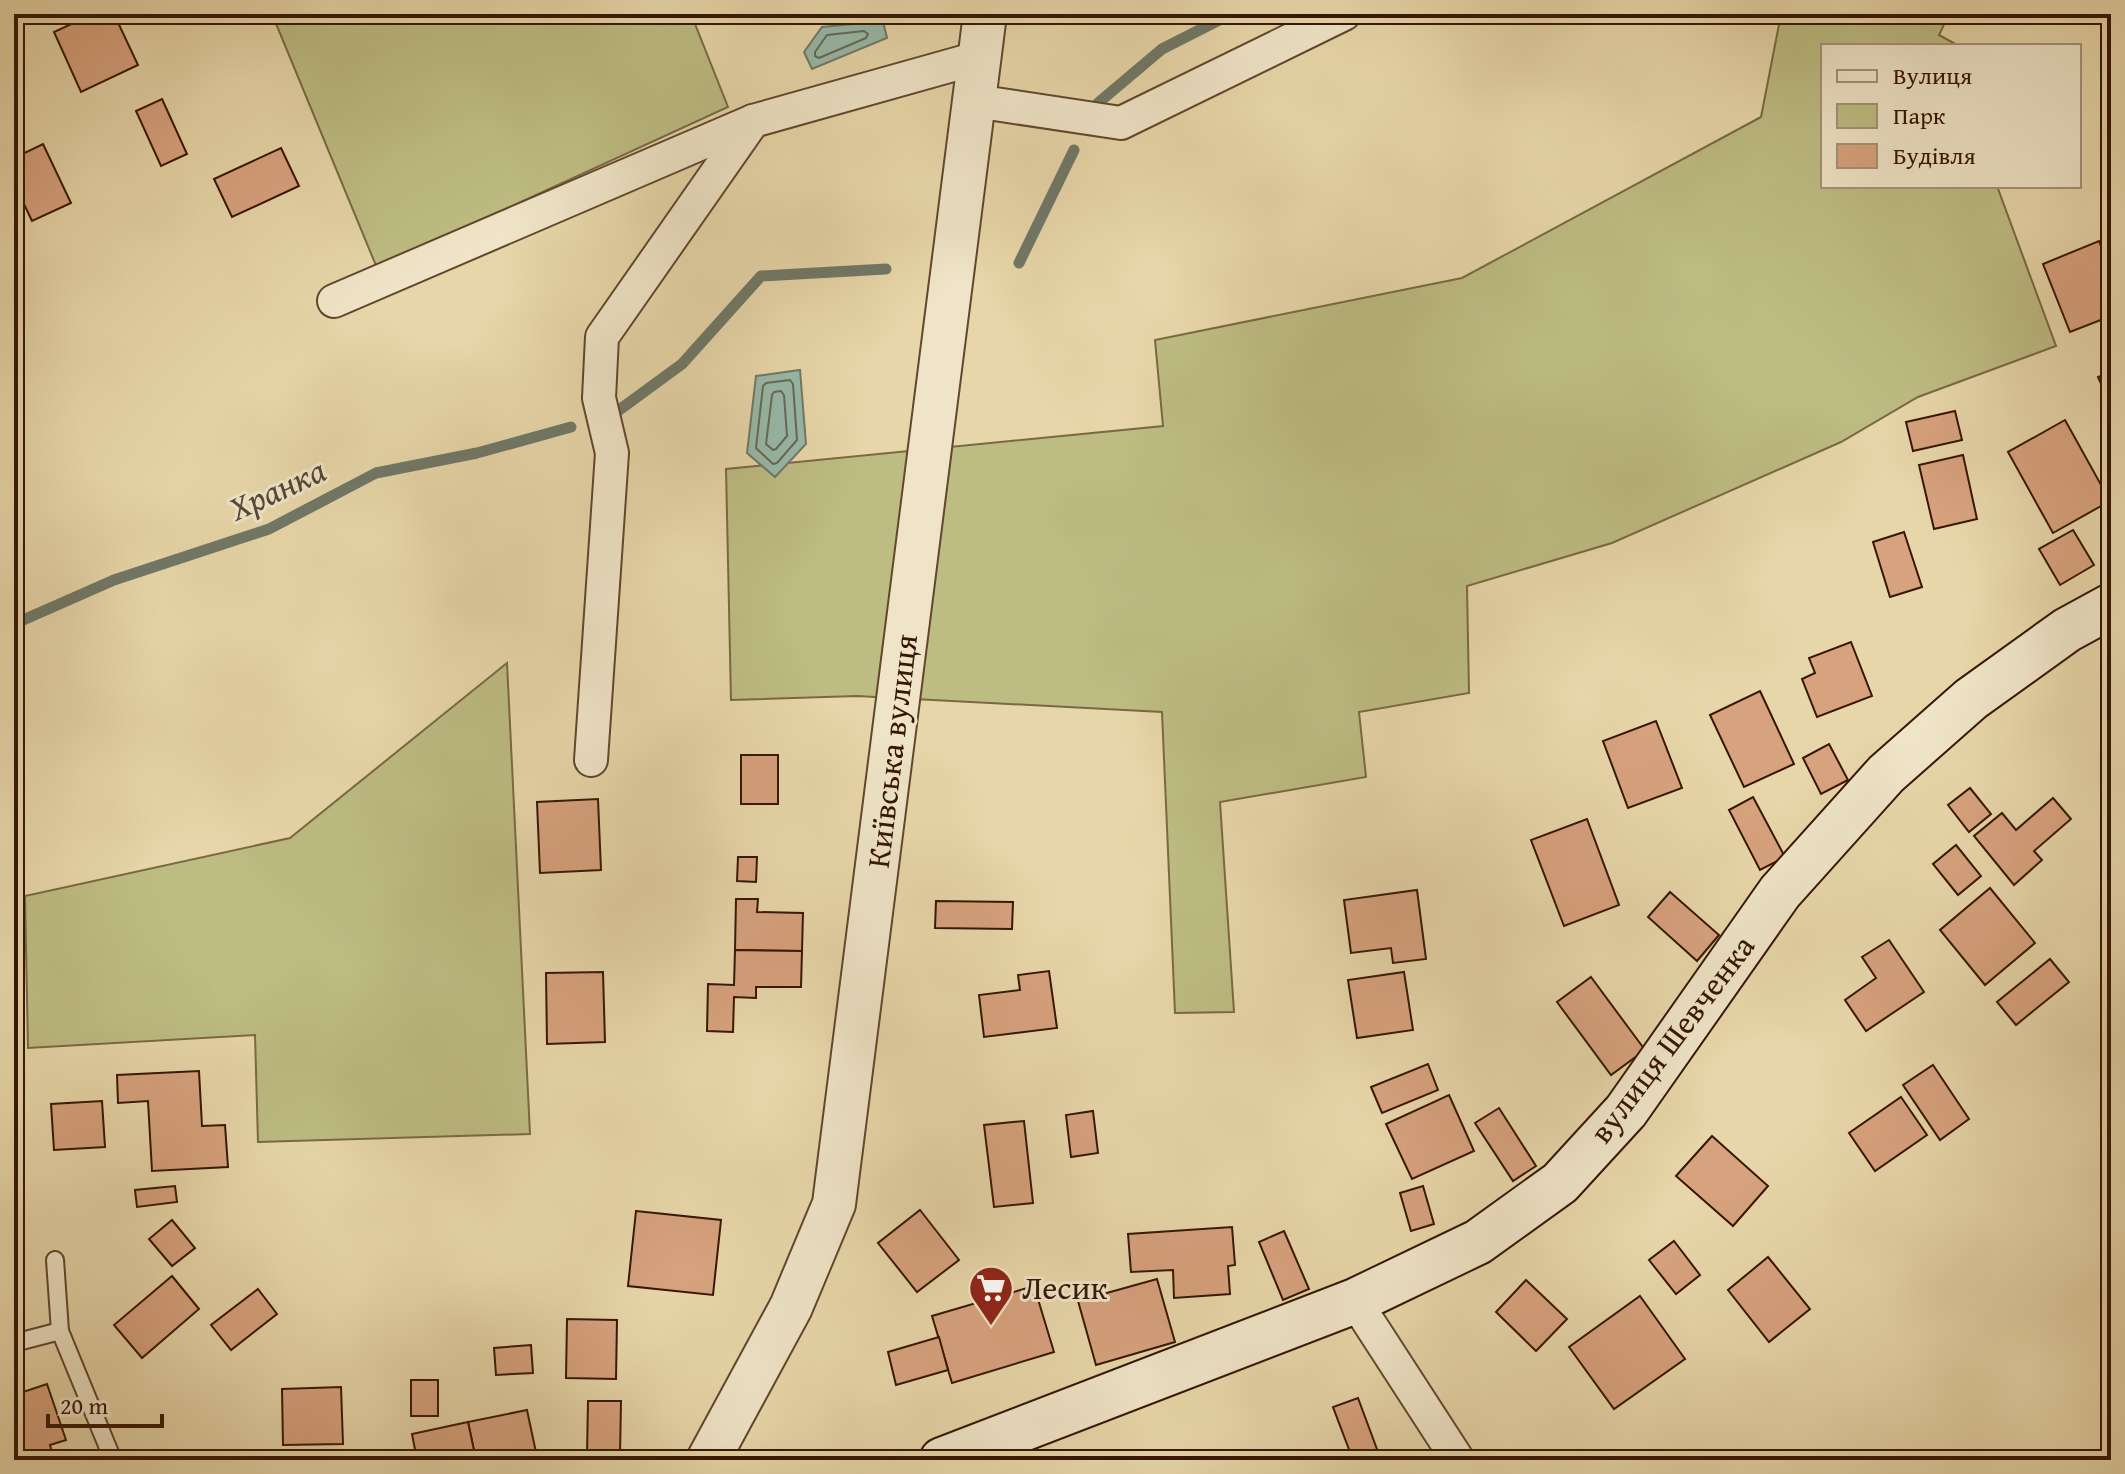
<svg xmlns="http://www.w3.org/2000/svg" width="2125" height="1474" font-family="'Gentium Book Plus',serif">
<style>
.green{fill:#bdbc83;stroke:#7a6944;stroke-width:2}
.water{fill:#97b9a9;stroke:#707867;stroke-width:2}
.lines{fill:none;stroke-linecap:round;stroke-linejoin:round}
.shore{stroke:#666856;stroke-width:2}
.stream{stroke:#707867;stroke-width:11}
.building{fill:#d7a27e;stroke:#361604;stroke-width:2}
.service-casing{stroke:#62462d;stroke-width:20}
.minor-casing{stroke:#62462d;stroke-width:36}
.tertiary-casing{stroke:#62462d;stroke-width:46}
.secondary-casing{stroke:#361604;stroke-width:48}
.service{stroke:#efe4c7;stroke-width:16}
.minor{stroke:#efe4c7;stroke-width:32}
.tertiary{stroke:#efe4c7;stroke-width:42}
.secondary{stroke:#efe4c7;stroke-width:44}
.labels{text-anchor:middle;stroke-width:6;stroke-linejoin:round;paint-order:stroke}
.street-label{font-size:32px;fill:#361604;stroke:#efe4c7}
.poi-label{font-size:32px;fill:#361604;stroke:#efe4c7;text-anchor:start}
.water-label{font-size:34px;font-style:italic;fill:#534736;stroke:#efe4c7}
</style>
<rect width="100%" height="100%" fill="#e7d6a9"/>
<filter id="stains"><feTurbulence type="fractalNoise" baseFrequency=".0025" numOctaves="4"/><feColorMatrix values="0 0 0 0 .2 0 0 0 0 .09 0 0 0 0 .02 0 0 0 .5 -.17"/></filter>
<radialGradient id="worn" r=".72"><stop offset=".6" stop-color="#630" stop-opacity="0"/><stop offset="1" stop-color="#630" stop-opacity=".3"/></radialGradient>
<!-- green -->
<g class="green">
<polygon points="272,14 691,14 728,107 377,268"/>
<polygon points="1781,14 1949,14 1939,35 1959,46 1823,46 1823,186 1997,186 2056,346 1918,397 1841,442 1612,543 1467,586 1469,693 1359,712 1366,777 1220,802 1234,1012 1175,1013 1162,712 857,696 731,700 726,469 1163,426 1155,340 1462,278 1761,117"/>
<polygon points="507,663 530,1134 258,1142 255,1035 28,1048 25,896 290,838"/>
</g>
<!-- water -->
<g class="water">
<polygon points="883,21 887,38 812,69 804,52 822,27"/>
<polygon points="800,370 806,444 775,477 747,453 756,376"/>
</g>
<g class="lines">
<!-- shore -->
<g class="shore">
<polygon points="864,31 868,34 866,38 819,58 815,56 815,52 827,35"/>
<polygon points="790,380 793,384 797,440 777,463 773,464 756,448 763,386 766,383"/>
<polygon points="781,391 784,395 787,436 776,449 773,450 766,444 772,395 774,392"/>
</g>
<!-- stream -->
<g class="stream">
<polyline points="1098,103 1162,49 1231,14"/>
<polyline points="1019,263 1074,150"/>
<polyline points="611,416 682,364 761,276 886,269"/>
<polyline points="14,624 114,580 269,529 376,473 477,453 571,427"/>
</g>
</g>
<!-- building -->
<g class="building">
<polygon points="93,14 114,14 138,65 81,92 54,32"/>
<polygon points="162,99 187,154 161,166 136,111"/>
<polygon points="43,144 71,203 32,221 14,183 14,158"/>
<polygon points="281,148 299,186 232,217 214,179"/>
<polygon points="2099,241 2111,271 2111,316 2070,332 2043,264"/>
<polygon points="2111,372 2111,406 2098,377"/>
<polygon points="1955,411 1962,440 1913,451 1906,422"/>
<polygon points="2065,420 2110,501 2053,533 2008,452"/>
<polygon points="1963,455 1977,519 1934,529 1919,465"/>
<polygon points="2073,530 2094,565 2060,585 2039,549"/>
<polygon points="1904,532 1922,587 1890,597 1873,542"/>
<polygon points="1851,642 1872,696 1817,717 1802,679 1815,673 1809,658"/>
<polygon points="1760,691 1794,764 1744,787 1710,715"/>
<polygon points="1656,721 1682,788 1628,808 1603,741"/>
<polygon points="1829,744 1848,780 1821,794 1803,758"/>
<rect x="741" y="755" width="37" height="49"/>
<polygon points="2111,774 2111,806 2103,776"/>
<polygon points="1970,788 1991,814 1969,832 1948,805"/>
<polygon points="1753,797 1785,857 1760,870 1729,810"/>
<polygon points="2053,798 2071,819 2034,851 2042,860 2014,885 1974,836 2002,813 2016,830"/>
<polygon points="598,799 601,870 540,873 537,802"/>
<polygon points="1587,819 1619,905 1564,926 1531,840"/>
<polygon points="1956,845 1981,876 1958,895 1933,864"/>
<polygon points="738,857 757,857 756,882 737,881"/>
<polygon points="1990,888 2035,943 1985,985 1940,930"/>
<polygon points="1417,890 1426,959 1393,963 1391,948 1351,953 1344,900"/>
<polygon points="1670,892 1719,935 1697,961 1648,917"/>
<polygon points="736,899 758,899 757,912 803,913 802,951 735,950"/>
<polygon points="936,901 1013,902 1012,929 935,928"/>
<polygon points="1889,940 1924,992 1866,1031 1845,1000 1876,978 1862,957"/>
<polygon points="735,950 802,951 801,987 756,987 756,998 734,997 733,1032 707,1031 708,984 734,985"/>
<polygon points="2050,959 2069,982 2016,1025 1997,1002"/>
<polygon points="1049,971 1057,1028 984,1037 979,995 1020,990 1018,975"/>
<polygon points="603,972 605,1042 547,1044 546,973"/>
<polygon points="1404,972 1413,1030 1357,1038 1348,980"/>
<polygon points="1591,977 1645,1050 1611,1075 1557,1002"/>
<polygon points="1428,1064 1438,1090 1382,1113 1371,1087"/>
<polygon points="1933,1065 1969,1119 1940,1140 1903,1085"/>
<polygon points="199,1071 202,1126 225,1125 228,1167 152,1171 148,1101 118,1103 117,1075"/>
<polygon points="1449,1095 1474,1151 1412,1179 1386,1124"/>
<polygon points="1901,1097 1927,1135 1875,1171 1849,1133"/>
<polygon points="102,1101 105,1147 54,1150 51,1104"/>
<polygon points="1499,1108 1536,1166 1513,1181 1475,1123"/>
<polygon points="1093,1111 1098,1153 1071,1157 1066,1115"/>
<polygon points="1024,1121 1033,1203 994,1207 984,1125"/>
<polygon points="1712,1136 1768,1186 1733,1226 1676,1176"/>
<polygon points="175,1186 177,1202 137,1207 135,1190"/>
<polygon points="1423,1186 1434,1224 1411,1231 1400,1193"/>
<polygon points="920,1210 959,1260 917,1292 878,1243"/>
<polygon points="636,1211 721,1220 713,1295 628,1286"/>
<polygon points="172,1220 195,1248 172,1266 149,1239"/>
<polygon points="1232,1227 1235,1265 1228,1266 1230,1294 1174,1298 1173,1270 1131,1272 1128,1234"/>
<polygon points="1284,1231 1309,1289 1283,1300 1259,1242"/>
<polygon points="1674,1241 1700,1275 1676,1294 1649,1260"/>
<polygon points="1768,1257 1810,1309 1769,1342 1728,1290"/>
<polygon points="172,1276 199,1309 142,1358 114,1325"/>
<polygon points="1157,1279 1175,1342 1096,1365 1078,1301"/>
<polygon points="1526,1280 1567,1319 1536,1351 1496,1312"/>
<polygon points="1034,1286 1054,1352 952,1383 932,1316"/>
<polygon points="258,1289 277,1314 231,1350 211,1325"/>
<polygon points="1640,1296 1685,1359 1614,1409 1569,1347"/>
<polygon points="567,1319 617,1320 616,1379 566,1378"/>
<polygon points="939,1337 948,1370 896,1385 888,1352"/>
<polygon points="531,1345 533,1373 496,1375 494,1348"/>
<rect x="411" y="1380" width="27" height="36"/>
<polygon points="47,1384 66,1440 50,1445 52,1453 32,1460 14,1460 14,1395"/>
<polygon points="341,1387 343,1444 283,1445 282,1389"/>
<polygon points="1358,1398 1381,1460 1353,1460 1333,1407"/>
<polygon points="588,1401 621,1401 620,1455 587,1455"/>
<polygon points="527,1410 537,1457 521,1460 476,1460 468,1422"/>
<polygon points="468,1422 476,1460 417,1460 412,1434"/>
<polygon points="335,1450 336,1460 282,1460 281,1453"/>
</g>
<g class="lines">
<!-- service casing -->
<g class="service-casing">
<g id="service">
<polyline points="55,1260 60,1331 113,1460"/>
<polyline points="14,1343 60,1331"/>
</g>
</g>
<!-- minor casing -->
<g class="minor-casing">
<g id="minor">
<polyline points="975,101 1121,123 1344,14"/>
<polyline points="334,301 753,121 981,57"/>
<polyline points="591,760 612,453 599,398 602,337 753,121"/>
<polyline points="1355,1301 1458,1460"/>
</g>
</g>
<!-- tertiary casing -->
<g class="tertiary-casing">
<polyline id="tertiary" points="708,1460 791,1307 834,1204 985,14"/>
</g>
<!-- secondary casing -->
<g class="secondary-casing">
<polyline id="secondary" points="942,1460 1355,1301 1478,1242 1560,1183 1626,1111 1780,892 1886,774 1971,699 2067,630 2111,606"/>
</g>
<!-- service -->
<use href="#service" class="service"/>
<!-- minor -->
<use href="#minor" class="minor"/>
<!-- tertiary -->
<use href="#tertiary" class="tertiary"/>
<!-- secondary -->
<use href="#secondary" class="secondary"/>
</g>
<!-- icons -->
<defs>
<g id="supermarket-pin" transform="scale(2.3)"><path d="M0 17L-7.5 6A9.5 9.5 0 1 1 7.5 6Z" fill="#8f2418" stroke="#efe4c7"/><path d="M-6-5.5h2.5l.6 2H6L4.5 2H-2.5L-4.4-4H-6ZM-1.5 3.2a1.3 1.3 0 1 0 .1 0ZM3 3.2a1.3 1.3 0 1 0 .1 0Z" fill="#fff"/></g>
</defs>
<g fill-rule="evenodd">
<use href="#supermarket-pin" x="991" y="1288"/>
</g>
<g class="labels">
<!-- street labels -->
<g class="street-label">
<text transform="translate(892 751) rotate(-83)" y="11">Київська вулиця</text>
<text transform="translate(1672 1039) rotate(-53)" y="11">вулиця Шевченка</text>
</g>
<!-- poi labels -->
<g class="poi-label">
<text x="1022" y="1299">Лесик</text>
</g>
<!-- water labels -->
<g class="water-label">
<text transform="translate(277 489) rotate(-25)" y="12">Хранка</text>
</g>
</g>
<!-- margin -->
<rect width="2125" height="1474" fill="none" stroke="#e7d6a9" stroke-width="48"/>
<rect x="16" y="16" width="2093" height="1442" fill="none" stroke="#361604" stroke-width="4"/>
<rect x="24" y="24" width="2077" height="1426" fill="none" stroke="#361604" stroke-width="2"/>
<!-- legend -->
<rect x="1821" y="44" width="260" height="144" fill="#efe4c7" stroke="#a59279" stroke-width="2"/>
<rect x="1837" y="70" width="40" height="12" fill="#efe4c7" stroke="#a59279" stroke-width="2"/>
<text x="1893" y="84" font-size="24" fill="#361604">Вулиця</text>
<rect x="1837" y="104" width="40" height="24" fill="#bdbc83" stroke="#a59279" stroke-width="2"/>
<text x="1893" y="124" font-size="24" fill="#361604">Парк</text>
<rect x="1837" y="144" width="40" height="24" fill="#d7a27e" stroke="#a59279" stroke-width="2"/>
<text x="1893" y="164" font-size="24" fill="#361604">Будівля</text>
<!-- scale -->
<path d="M48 1414v12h114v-12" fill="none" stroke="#361604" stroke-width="4"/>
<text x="60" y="1414" font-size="24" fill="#361604" stroke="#efe4c7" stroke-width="6" paint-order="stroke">20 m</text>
<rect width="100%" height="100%" filter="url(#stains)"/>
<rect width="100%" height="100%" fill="url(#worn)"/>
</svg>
